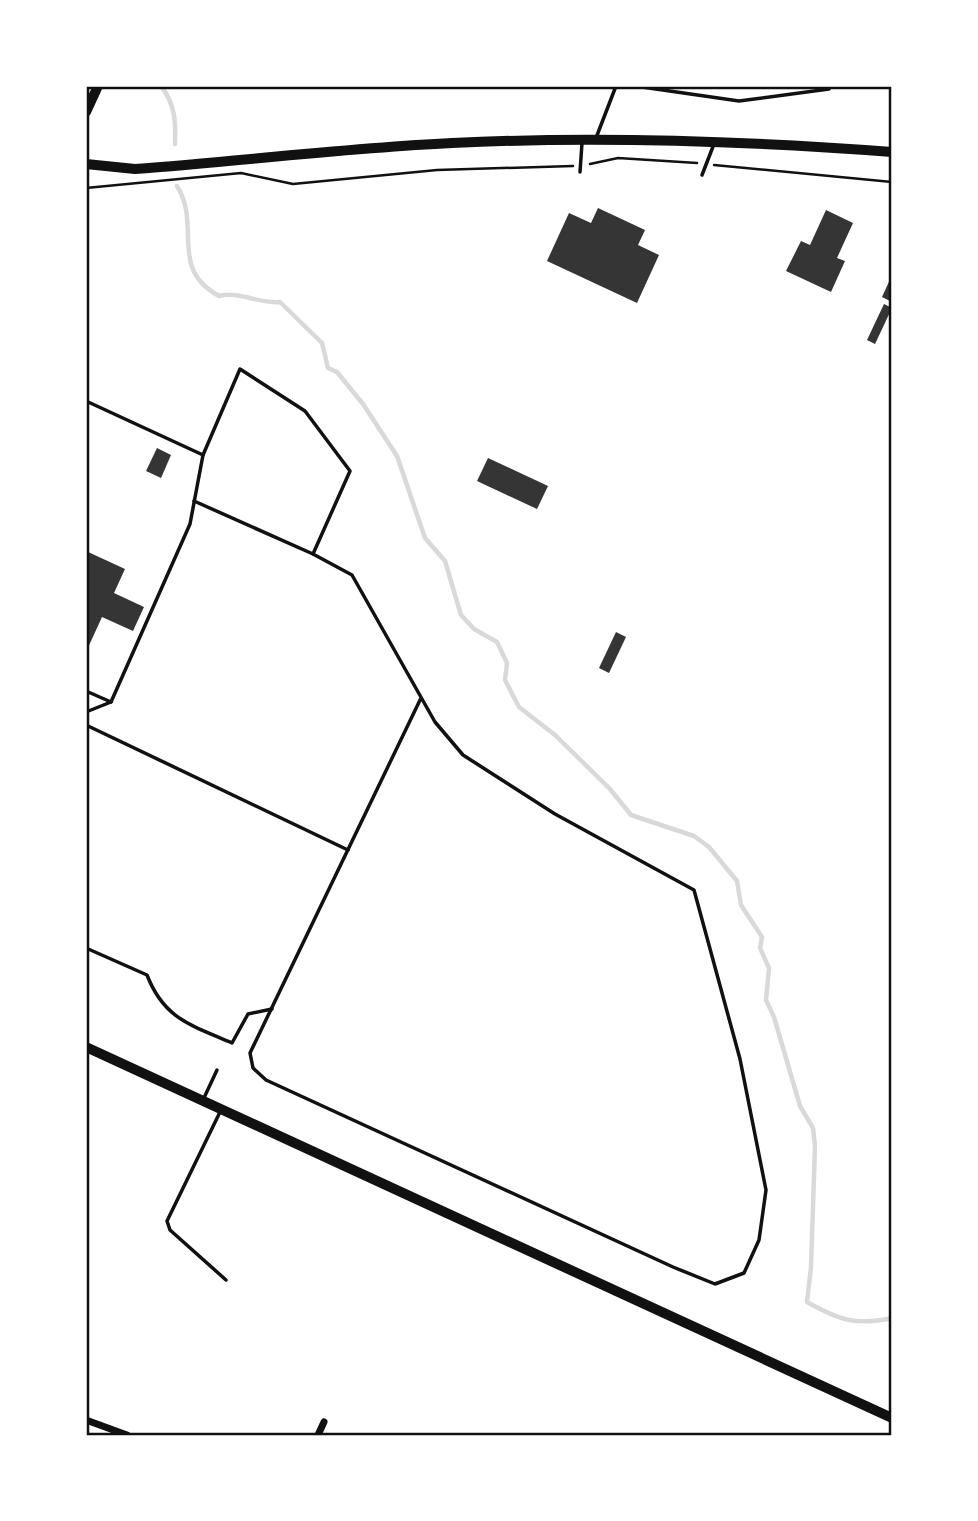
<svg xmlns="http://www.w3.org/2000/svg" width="978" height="1521" font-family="Poppins,sans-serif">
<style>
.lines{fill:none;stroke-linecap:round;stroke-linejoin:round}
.stream{stroke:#d9d9d9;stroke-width:4.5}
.building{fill:#353535}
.path{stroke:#111;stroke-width:2.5}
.service{stroke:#111;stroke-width:3.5}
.minor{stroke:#111;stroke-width:7}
.tertiary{stroke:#111;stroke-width:10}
.secondary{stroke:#111;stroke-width:10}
.neatline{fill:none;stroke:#111;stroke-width:2.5}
</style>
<rect width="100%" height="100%" fill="#fff"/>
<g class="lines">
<!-- stream -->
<g class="stream">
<path d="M161 86C175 104 176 122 175 144"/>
<path d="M177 186C202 226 168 268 219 296 241 291 258 304 280 302L322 343 328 368 337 372 363 404 397 456 425 538 445 561 461 615 474 629 497 642 507 663 505 680 519 707 555 735 610 789 631 815 694 836 709 847 737 881 741 905 762 937 760 948 769 968 766 1000 774 1017 800 1106 813 1128 815 1146 811 1267 807 1302C839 1320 856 1326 892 1318"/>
</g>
</g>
<!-- building -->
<g class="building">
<polygon points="598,208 645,230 638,245 659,255 637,303 547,261 569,213 591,223"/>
<polygon points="826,210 853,223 837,258 845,261 831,292 786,271 801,241 810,245"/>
<polygon points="892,275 892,302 882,297"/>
<polygon points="884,304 892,308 875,344 867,340"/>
<polygon points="157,448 171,455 161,478 146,471"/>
<polygon points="488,458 548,486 537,509 477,481"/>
<polygon points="86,551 125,569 114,593 144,607 133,631 102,617 86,652"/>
<polygon points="616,632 626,637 609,673 599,668"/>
</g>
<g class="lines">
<!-- path -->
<g class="path">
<polyline points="590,164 618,158 697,163"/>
<polyline points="714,165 892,182"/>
<polyline points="86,188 241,173 293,184 437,170 573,166"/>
</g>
<!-- service -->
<g class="service">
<polyline points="635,86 739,101 829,89 822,86"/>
<polyline points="596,138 616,86"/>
<polyline points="580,172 582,143"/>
<polyline points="702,175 714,144"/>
<polyline points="86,401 203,455 190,524 111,702 86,691"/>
<polyline points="203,455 240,369 305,411 350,471 313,554 352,575 435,722 463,755 555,814 694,890 740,1059 766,1190 759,1240 744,1273 715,1284 673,1267 266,1080 253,1068 250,1053 421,698"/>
<polyline points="194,501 313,554"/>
<polyline points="86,712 111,702"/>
<polyline points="86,725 348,850"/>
<path d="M86 948 147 975C164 1019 191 1025 232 1043L248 1014 272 1009"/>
<polyline points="203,1100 217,1070"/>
<polyline points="221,1110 167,1221 170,1230 226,1280"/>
</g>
<!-- minor -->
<g class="minor">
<polyline points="86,1420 127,1435"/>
<polyline points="318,1435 324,1422"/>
</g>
<!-- tertiary -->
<g class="tertiary">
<path d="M86 164 135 169C241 161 347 148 452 143 599 136 746 141 892 152"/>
<polyline points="86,1047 892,1418"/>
</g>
<!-- secondary -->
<polyline class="secondary" points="86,112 98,86"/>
</g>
<!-- border -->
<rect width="978" height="1521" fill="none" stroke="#ffffff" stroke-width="175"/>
<rect x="88" y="88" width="802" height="1346" class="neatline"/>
</svg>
